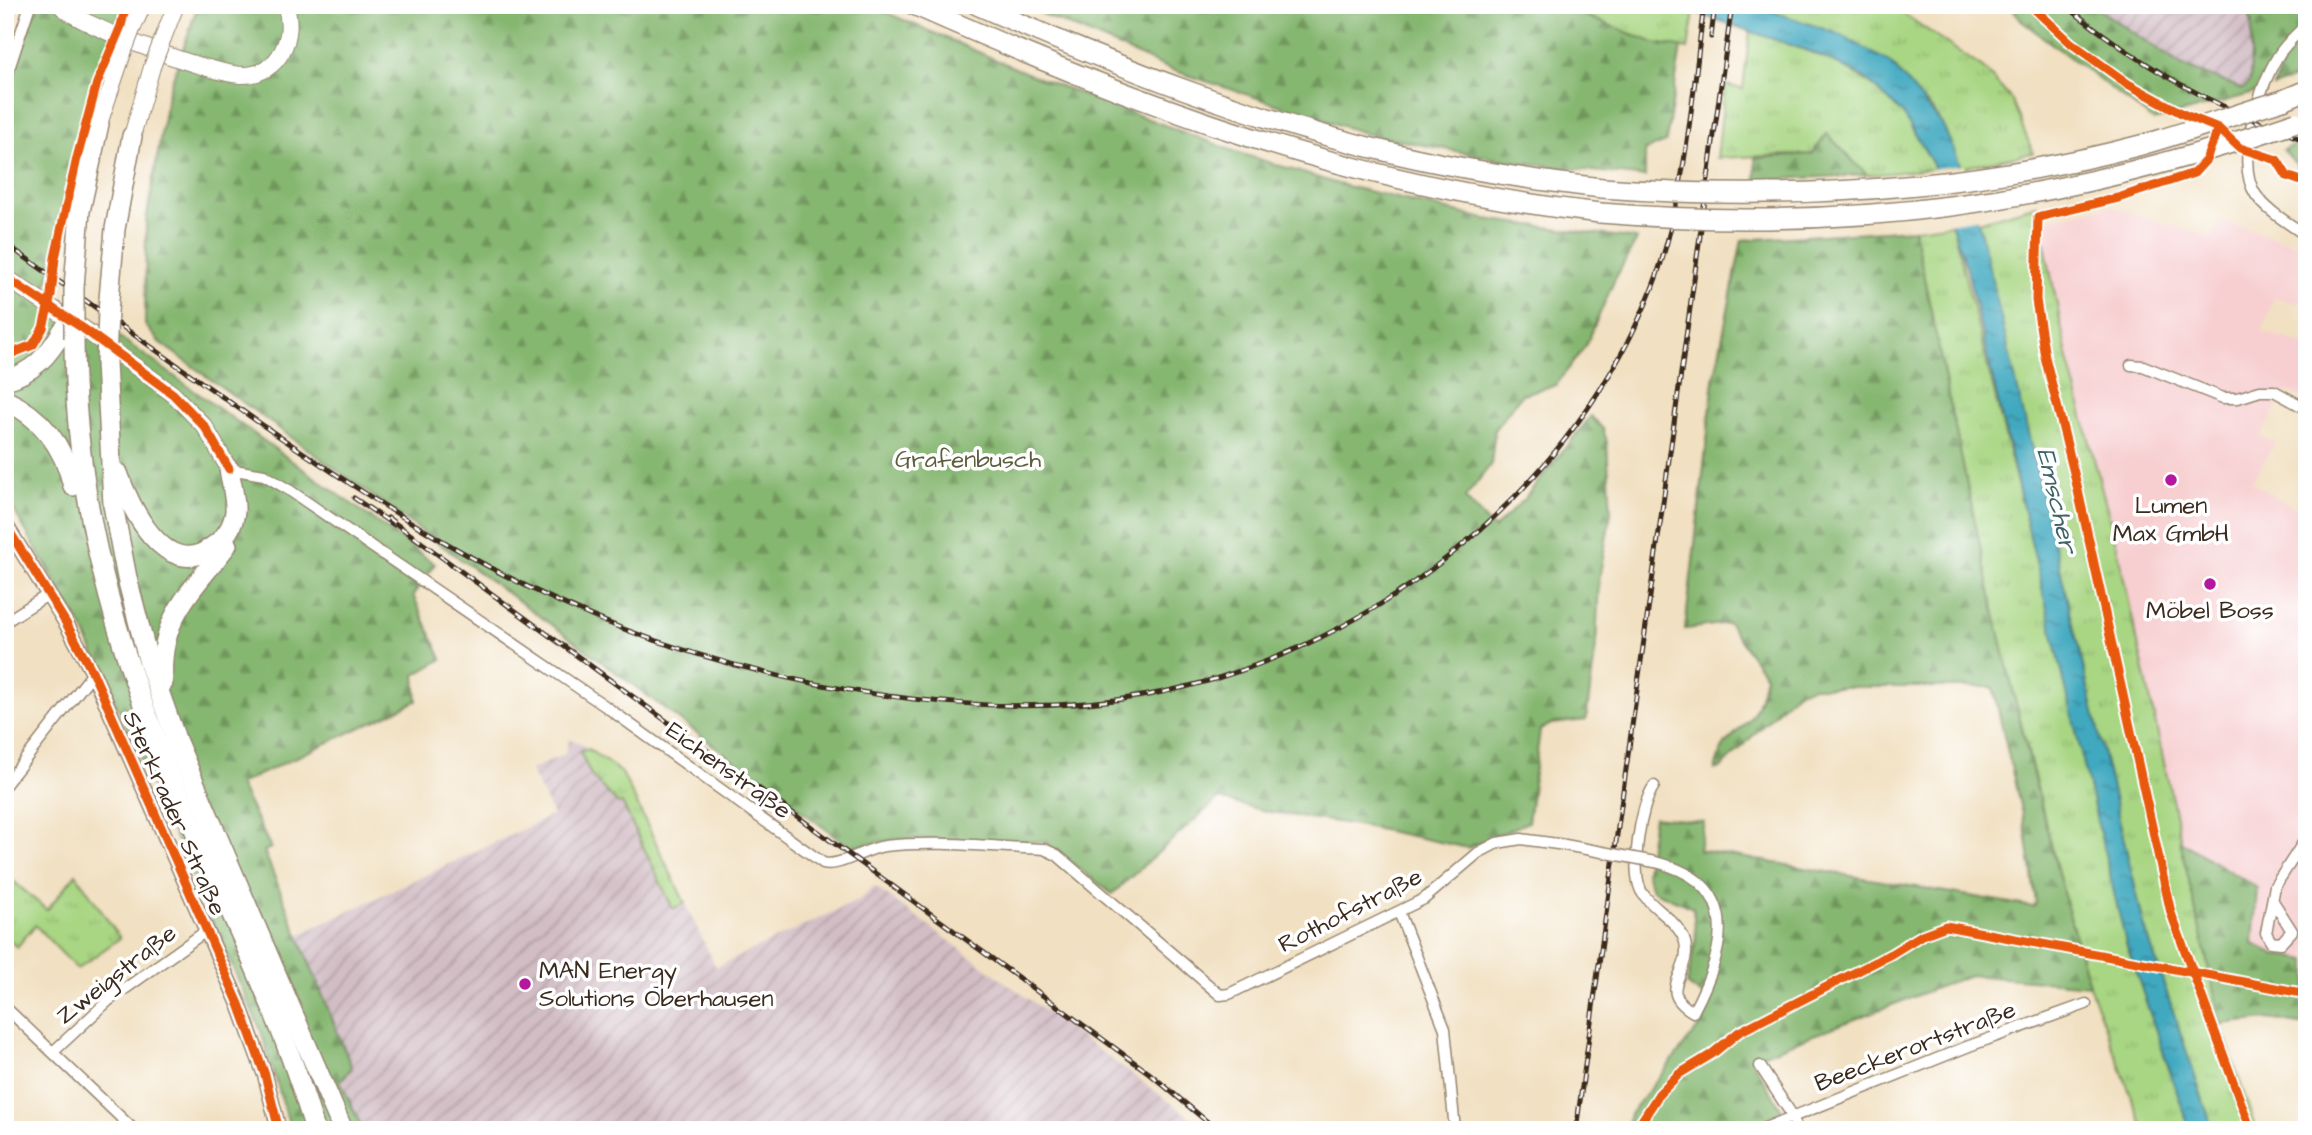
<svg xmlns="http://www.w3.org/2000/svg" width="2312" height="1135" font-family="'Architects Daughter',sans-serif">
<style>
.built{fill:#f7cfd0}
.industrial{fill:url(#industrial-furrows)}
.grass{fill:url(#grass-tufts);stroke:#728050;stroke-width:2}
.forest{fill:url(#forest-firs);stroke:#607048;stroke-width:2}
.water{fill:url(#water-ripples);stroke:#3e6a6f;stroke-width:2}
.pier{fill:#f1e0c1}
.lines{fill:none;stroke-linecap:round;stroke-linejoin:round}
.street-casing{stroke:#968570;stroke-width:13}
.secondary-casing{stroke:#968570;stroke-width:17}
.primary-casing{stroke:#968570;stroke-width:18}
.highway-casing{stroke:#968570;stroke-width:22}
.street{stroke:#fff;stroke-width:10}
.secondary{stroke:#fff;stroke-width:14}
.primary{stroke:#fff;stroke-width:16}
.highway{stroke:#fff;stroke-width:19}
.rail-casing{stroke:#3b2a1e;stroke-width:5}
.rail{stroke:#fff;stroke-width:2.5;stroke-dasharray:8;stroke-linecap:butt}
.street-bridge-casing{stroke:#968570;stroke-width:13;stroke-linecap:butt}
.primary-bridge-casing{stroke:#968570;stroke-width:18;stroke-linecap:butt}
.highway-bridge-casing{stroke:#968570;stroke-width:22;stroke-linecap:butt}
.street-bridge{stroke:#fff;stroke-width:10}
.primary-bridge{stroke:#fff;stroke-width:16}
.highway-bridge{stroke:#fff;stroke-width:19}
.cycleway-casing{stroke:#fff;stroke-width:13}
.cycleway{stroke:#e8590c;stroke-width:9}
.poi-dot{fill:#b5179e;stroke:#fff;stroke-width:2.5}
.labels{text-anchor:middle;stroke-width:7;stroke-linejoin:round;paint-order:stroke}
.park-label{font-size:24px;fill:#5c5e3c;stroke:#fff}
.poi-label{font-size:24px;fill:#3b2a1e;stroke:#fff}
.street-label{font-size:24px;fill:#3b2a1e;stroke:#fff}
.water-label{font-size:26px;font-style:italic;fill:#3d6367;stroke:#fff}
</style>
<defs>
<pattern id="industrial-furrows" width="10" height="10" patternUnits="userSpaceOnUse" patternTransform="scale(1.75)"><rect width="10" height="10" fill="#d2bdc5"/><path d="M-1 1l2-2M0 10L10 0M9 11l2-2" fill="none" stroke="#ac9a9f"/></pattern>
<pattern id="grass-tufts" width="24" height="20" patternUnits="userSpaceOnUse" patternTransform="scale(1.75)"><rect width="24" height="20" fill="#a9d683"/><path d="M3 7l-1-3M5 7V3M7 7l1-3M15 17l-1-3M17 17v-4M19 17l1-3" fill="none" stroke="#92b871"/></pattern>
<pattern id="forest-firs" width="22" height="20" patternUnits="userSpaceOnUse" patternTransform="scale(1.75)"><rect width="22" height="20" fill="#86b771"/><path d="M5 1l3.5 6h-7zM16 11l3.5 6h-7z" fill="#6f955c"/></pattern>
<pattern id="water-ripples" width="26" height="14" patternUnits="userSpaceOnUse" patternTransform="scale(1.75)"><rect width="26" height="14" fill="#40a9c0"/><path d="M2 4q2-2 4 0t4 0M15 11q2-2 4 0t4 0" fill="none" stroke="#378a9b"/></pattern>
</defs>
<rect width="100%" height="100%" fill="#fff"/>
<filter id="ink" filterUnits="userSpaceOnUse"><feTurbulence type="fractalNoise" baseFrequency=".0143" numOctaves="2"/><feDisplacementMap in="SourceGraphic" scale="14" xChannelSelector="R" yChannelSelector="G"/><feConvolveMatrix kernelMatrix="1 2 1 2 8 2 1 2 1" color-interpolation-filters="sRGB"/></filter>
<filter id="wash" filterUnits="userSpaceOnUse"><feTurbulence type="fractalNoise" baseFrequency=".00686" numOctaves="4" result="noise"/><feDisplacementMap in="SourceGraphic" scale="28" xChannelSelector="R" yChannelSelector="G"/><feGaussianBlur stdDeviation="1.57" result="paint"/><feColorMatrix in="noise" values="0 0 0 0 0 0 0 0 0 0 0 0 0 0 0 0 0 1.4 0 .05"/><feComposite in="paint" operator="in"/></filter>
<g filter="url(#wash)">
<rect width="100%" height="100%" fill="#f1e0c1"/>
<!-- built -->
<g class="built">
<polygon points="5,5 18,5 5,45"/>
<polygon points="2110,206 2213,238 2220,220 2299,245 2307,251 2307,284 2299,304 2274,297 2262,331 2307,346 2307,401 2288,391 2260,436 2275,443 2252,482 2307,516 2307,960 2276,954 2253,944 2257,888 2180,841 2119,555 2067,355 2041,221"/>
</g>
<!-- industrial -->
<g class="industrial">
<polygon points="2092,5 2243,5 2252,22 2250,83 2243,89 2183,66"/>
<polygon points="569,739 578,742 622,773 716,967 859,900 874,886 1193,1119 1203,1130 363,1130 340,1081 352,1067 298,935 553,815 530,770 565,754"/>
</g>
<!-- grass -->
<g class="grass">
<polygon points="1559,5 1673,5 1694,13 1688,49 1654,43"/>
<polygon points="1891,5 1984,69 2012,100 2033,153 1961,168 1942,124 1929,105 1756,6"/>
<path d="M1750 31C1830 58 1903 81 1934 169L1867 175 1827 134 1812 154 1717 158 1725 85 1743 89Z"/>
<polygon points="2037,205 2067,355 2117,547 2221,1024 2256,1130 2213,1130 2144,925 1978,222"/>
<polygon points="1952,224 2038,568 2126,943 2190,1130 2144,1130 2089,985 2068,913 1991,601 1914,229"/>
<polygon points="588,749 622,773 685,903 673,909 622,803 618,804 592,777 580,752"/>
<polygon points="76,874 120,938 77,969 35,925 17,947 5,937 5,889 12,880 47,910"/>
</g>
<!-- forest -->
<g class="forest">
<polygon points="40,5 123,5 92,89 69,174 46,290 114,333 435,564 413,595 442,659 415,675 417,701 239,784 271,848 264,851 352,1068 340,1081 363,1130 291,1130 261,1031 83,629 5,495 5,92 29,23"/>
<polygon points="198,5 869,5 1036,77 1242,154 1338,184 1485,219 1637,239 1614,281 1586,345 1556,385 1522,394 1495,429 1491,464 1465,498 1494,529 1524,499 1591,416 1603,429 1607,442 1611,513 1599,579 1596,646 1586,720 1551,724 1540,730 1528,822 1468,848 1363,826 1270,812 1218,799 1112,894 1045,842 897,839 850,847 570,638 159,342 145,325 146,222 168,93"/>
<polygon points="1022,5 1558,5 1654,43 1681,47 1666,142 1645,150 1645,177 1507,161 1367,134 1172,70"/>
<polygon points="2009,5 2092,5 2183,66 2243,89 2250,82 2252,22 2243,5 2307,5 2307,20 2258,92 2154,121 2023,22"/>
<polygon points="2307,30 2307,74 2273,87 2285,56"/>
<polygon points="1827,134 1867,175 1756,180 1755,158 1812,154"/>
<polygon points="2307,139 2307,176 2283,150"/>
<path d="M1914 229C1966 482 2017 736 2089 985L1970 975 1751 1059 1782 1110 1748 1130H1626L1630 1114 1702 1023 1710 1001 1687 984 1696 937 1693 908 1652 890 1646 872 1654 817 1704 822 1699 850 2034 907 2036 903 2026 832 1993 687H1814L1797 691 1721 768 1715 770C1723 738 1728 743 1748 721 1759 708 1762 691 1765 675L1728 623 1685 629 1714 380 1742 240Z"/>
<polygon points="2180,841 2257,888 2253,944 2276,954 2307,960 2307,1025 2268,1019 2221,1024"/>
</g>
<!-- water -->
<polygon class="water" points="1673,5 1754,5 1839,34 1891,63 1942,124 1958,159 1980,229 2144,925 2213,1130 2190,1130 2126,943 1967,270 1931,161 1903,114 1864,77 1817,54"/>
<!-- pier -->
<polygon class="pier" points="1964,165 1980,218 1948,223 1930,169"/>
</g>
<g filter="url(#ink)">
<g class="lines">
<!-- street casing -->
<g class="street-casing">
<g id="street">
<path d="M2307 24C2297 34 2285 44 2278 56 2259 87 2234 163 2256 195 2268 212 2290 224 2307 236"/>
<polyline points="5,81 30,5"/>
<polyline points="2131,365 2143,366 2223,398 2238,398 2260,391 2274,391 2307,409"/>
<path d="M229 469 264 475 289 490 605 706 823 863C839 868 866 848 885 846 936 840 992 847 1044 849L1057 855 1220 995 1229 994 1424 899 1478 853 1497 843 1521 839 1565 845"/>
<polyline points="2307,532 2307,560"/>
<polyline points="5,622 49,594"/>
<polyline points="5,785 93,673"/>
<path d="M1654 786C1640 805 1629 875 1643 894 1655 911 1679 921 1685 942 1693 973 1654 989 1693 1012 1727 948 1742 883 1655 862"/>
<polyline points="2273,901 2292,931 2281,943 2271,942 2266,933 2275,886 2307,837"/>
<polyline points="1399,912 1445,1029 1455,1130"/>
<polyline points="5,1007 134,1130"/>
<polyline points="53,1052 108,1001 206,931"/>
<polyline points="1760,1066 1792,1115 1797,1130"/>
<polyline points="1760,1130 1969,1046 2086,1004"/>
</g>
</g>
<!-- secondary casing -->
<g class="secondary-casing">
<polyline id="secondary" points="5,524 66,623 93,673 239,1004 265,1075 279,1130"/>
</g>
<!-- primary casing -->
<g class="primary-casing">
<g id="primary">
<path d="M60 5C79 26 213 75 243 75 279 75 297 36 285 5"/>
<polyline points="133,27 143,5"/>
<polyline points="163,38 176,5"/>
<polyline points="99,124 123,53"/>
<polyline points="132,136 152,67"/>
<polyline points="5,277 84,329 173,394 205,427 229,469"/>
</g>
</g>
<!-- highway casing -->
<g class="highway-casing">
<g id="highway">
<path d="M914 5C1142 106 1350 186 1600 213"/>
<path d="M977 5C1113 65 1252 120 1397 154 1465 170 1533 180 1602 188"/>
<polyline points="2283,100 2307,90"/>
<polyline points="74,287 80,211 99,124"/>
<polyline points="108,311 115,229 132,136"/>
<path d="M74 338C74 481 106 614 159 746 210 874 276 997 315 1130"/>
<polyline points="106,362 113,505 127,578 149,663 177,742 343,1130"/>
<path d="M5 380C33 373 49 355 63 330"/>
<path d="M5 400C42 417 64 447 73 486"/>
<path d="M118 473C129 506 166 583 212 547 224 539 233 527 235 512 236 499 231 483 229 469"/>
<path d="M163 683C158 617 191 593 227 545"/>
</g>
</g>
<!-- street -->
<use href="#street" class="street"/>
<!-- secondary -->
<use href="#secondary" class="secondary"/>
<!-- primary -->
<use href="#primary" class="primary"/>
<!-- highway -->
<use href="#highway" class="highway"/>
<!-- rail casing -->
<g class="rail-casing">
<g id="rail">
<path d="M2065 5C2141 67 2215 108 2307 141"/>
<polyline points="1711,37 1715,5"/>
<path d="M5 243C90 304 175 364 261 424 375 502 491 578 621 628 775 687 984 725 1148 695 1362 656 1562 501 1647 301 1684 215 1692 99 1704 5"/>
<polyline points="354,498 394,525"/>
<polyline points="388,518 1149,1073 1217,1130"/>
<polyline points="1576,1130 1732,5"/>
</g>
</g>
<!-- rail -->
<use href="#rail" class="rail"/>
<!-- street-bridge casing -->
<g class="street-bridge-casing">
<polyline id="street-bridge" points="1565,845 1655,862"/>
</g>
<!-- primary-bridge casing -->
<g class="primary-bridge-casing">
<g id="primary-bridge">
<polyline points="123,53 133,27"/>
<polyline points="152,67 163,38"/>
</g>
</g>
<!-- highway-bridge casing -->
<g class="highway-bridge-casing">
<g id="highway-bridge">
<path d="M1602 188C1784 201 1964 192 2141 145 2189 132 2235 114 2283 100"/>
<path d="M1600 213C1851 233 2058 204 2296 122"/>
<polyline points="74,338 74,287"/>
<polyline points="106,362 108,311"/>
</g>
</g>
<!-- street-bridge -->
<use href="#street-bridge" class="street-bridge"/>
<!-- primary-bridge -->
<use href="#primary-bridge" class="primary-bridge"/>
<!-- highway-bridge -->
<use href="#highway-bridge" class="highway-bridge"/>
<!-- cycleway casing -->
<g class="cycleway-casing">
<g id="cycleway">
<polyline points="2030,5 2071,43 2128,84 2185,115 2218,128 2240,148 2277,160 2287,176 2307,183"/>
<polyline points="2218,128 2206,160 2194,173 2118,198 2038,217 2036,300 2045,357 2075,477 2171,913 2251,1130"/>
<polyline points="5,277 84,329 173,394 205,427 229,469"/>
<polyline points="5,356 33,345 43,328 51,295 55,258 77,158 97,83 121,26 126,5"/>
<polyline points="5,524 66,623 93,673 239,1004 265,1075 279,1130"/>
<polyline points="1636,1130 1659,1094 1679,1074 1712,1054 1739,1032 1891,954 1922,935 1946,926 2307,994"/>
</g>
</g>
<!-- cycleway -->
<use href="#cycleway" class="cycleway"/>
</g>
</g>
<!-- markers -->
<g class="poi-dot">
<circle cx="2171" cy="480" r="7"/>
<circle cx="2210" cy="584" r="7"/>
<circle cx="525" cy="984" r="7"/>
</g>
<g class="labels">
<!-- park labels -->
<g class="park-label">
<text x="968" y="467">Grafenbusch</text>
</g>
<!-- poi labels -->
<g class="poi-label">
<text x="2171" y="513">Lumen<tspan x="2171" dy="28">Max GmbH</tspan></text>
<text x="2210" y="618">Möbel Boss</text>
<text x="539" y="978" text-anchor="start">MAN Energy<tspan x="539" dy="28">Solutions Oberhausen</tspan></text>
</g>
<!-- street labels -->
<g class="street-label">
<text transform="translate(729 770) rotate(36)" y="8">Eichenstraße</text>
<text transform="translate(175 813) rotate(66)" y="8">Sterkrader Straße</text>
<text transform="translate(1350 910) rotate(-27)" y="8">Rothofstraße</text>
<text transform="translate(116 974) rotate(-38)" y="8">Zweigstraße</text>
<text transform="translate(1915 1046) rotate(-21)" y="8">Beeckerortstraße</text>
</g>
<!-- water labels -->
<g class="water-label">
<text transform="translate(2058 500) rotate(77)" y="9">Emscher</text>
</g>
</g>
<!-- margin -->
<rect width="2312" height="1135" fill="none" stroke="#fff" stroke-width="28"/>
</svg>
